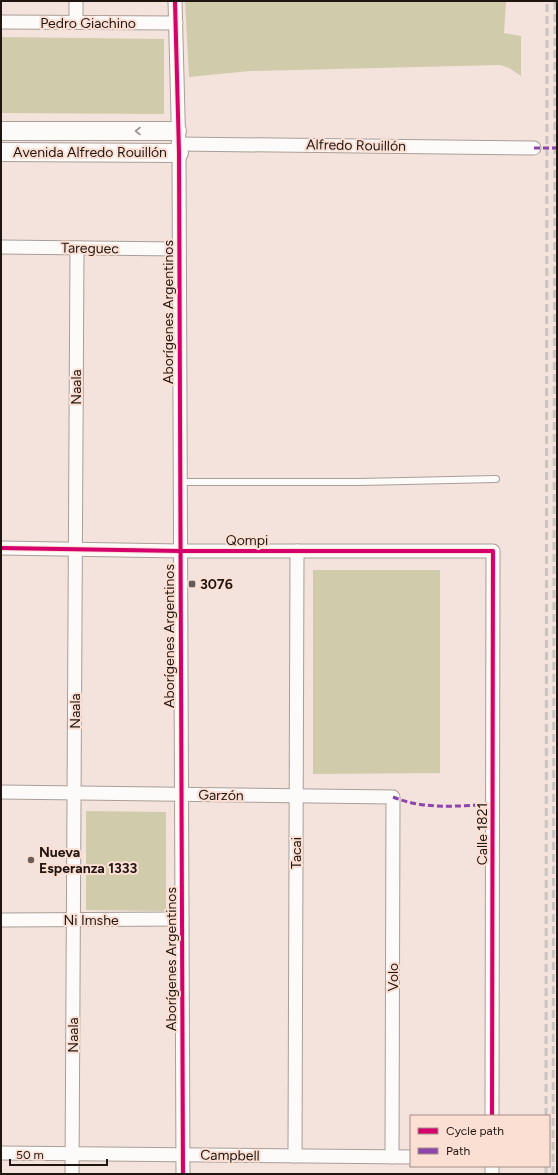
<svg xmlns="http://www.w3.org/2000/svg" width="558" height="1175" font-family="Figtree,sans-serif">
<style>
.green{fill:#d0ccab}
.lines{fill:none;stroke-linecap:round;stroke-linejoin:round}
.lane-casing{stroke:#a99e98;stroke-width:8}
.street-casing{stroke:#a99e98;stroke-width:15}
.secondary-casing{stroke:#a99e98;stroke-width:20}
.lane{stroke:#fdfbfa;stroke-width:6}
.street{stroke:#fdfbfa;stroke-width:13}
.secondary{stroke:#fdfbfa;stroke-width:18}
.rail{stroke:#c8c4c2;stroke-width:3;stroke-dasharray:8 4;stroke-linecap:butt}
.quiet{stroke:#8e44ad;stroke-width:3;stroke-dasharray:6 3;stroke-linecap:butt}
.cycleway-casing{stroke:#fcdfd3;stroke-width:6}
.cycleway{stroke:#d6006c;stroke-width:4}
.oneway{stroke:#999491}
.poi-dot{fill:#695d58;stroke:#fcdfd3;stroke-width:1.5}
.labels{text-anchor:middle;stroke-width:4;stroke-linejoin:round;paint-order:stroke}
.street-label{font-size:14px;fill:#1f1511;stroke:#fcdfd3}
.poi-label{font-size:14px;font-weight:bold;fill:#1f1511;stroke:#fcdfd3;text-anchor:start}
</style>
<rect width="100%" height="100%" fill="#f3e3dc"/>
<!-- green -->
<g class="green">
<polygon points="185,1 506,1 504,33 521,36 521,76 509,68 500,65 250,71 189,77"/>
<polygon points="1,37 164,39 164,114 1,113"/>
<polygon points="313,570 440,570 440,773 313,774"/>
<polygon points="86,811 166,812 166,911 86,910"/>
</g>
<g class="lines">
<!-- lane casing -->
<g class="lane-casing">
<polyline id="lane" points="180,482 360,482 496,479"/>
</g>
<!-- street casing -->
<g class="street-casing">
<g id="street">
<polyline points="76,1 76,22"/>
<polyline points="175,1 179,153 183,1174"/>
<polyline points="1,22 176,23"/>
<polyline points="178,144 534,148"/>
<polyline points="1,247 179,249"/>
<polyline points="1,548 180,551 493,551 492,1116"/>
<polyline points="1,792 393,797 392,1157"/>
<polyline points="1,920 182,919"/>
<polyline points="1,1153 411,1157"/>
<polyline points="295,1156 297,551"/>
<polyline points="72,1174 77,248"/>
<polyline points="492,1174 492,1166"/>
</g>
</g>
<!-- secondary casing -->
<g class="secondary-casing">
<g id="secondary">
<polyline points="1,131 177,131"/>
<polyline points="1,152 179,153"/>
</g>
</g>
<!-- lane -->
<use href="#lane" class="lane"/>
<!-- street -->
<use href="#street" class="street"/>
<!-- secondary -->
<use href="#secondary" class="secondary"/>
<!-- rail -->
<g class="rail">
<polyline points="546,1116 547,1"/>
<polyline points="546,1174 546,1166"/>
<polyline points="553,1174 555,1"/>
</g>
<!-- quiet -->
<g class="quiet">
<polyline points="534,148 557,148"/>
<path d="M393 797C424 810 461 806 493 804"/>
</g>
<!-- cycleway casing -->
<g class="cycleway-casing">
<g id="cycleway">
<polyline points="175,1 179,153 183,1174"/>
<polyline points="1,548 180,551 493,551 492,1116"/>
</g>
</g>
<!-- cycleway -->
<use href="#cycleway" class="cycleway"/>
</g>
<!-- one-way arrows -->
<defs><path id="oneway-chevron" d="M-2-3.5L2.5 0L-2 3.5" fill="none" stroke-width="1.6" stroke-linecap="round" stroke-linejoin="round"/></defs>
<use class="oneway" href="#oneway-chevron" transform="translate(138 131) rotate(-180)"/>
<!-- markers -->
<g class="poi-dot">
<rect x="188" y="580" width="8" height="8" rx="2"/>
<circle cx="31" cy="860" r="4"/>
</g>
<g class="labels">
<!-- street labels -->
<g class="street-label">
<text x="88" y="28">Pedro Giachino</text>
<text transform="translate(356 145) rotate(1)" y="5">Alfredo Rouillón</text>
<text x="90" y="157">Avenida Alfredo Rouillón</text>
<text transform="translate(90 248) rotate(1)" y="5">Tareguec</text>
<text transform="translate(168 312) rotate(-90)" y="5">Aborígenes Argentinos</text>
<text transform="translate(76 387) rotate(-90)" y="5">Naala</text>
<text x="247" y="545">Qompi</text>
<text transform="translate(169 636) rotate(-90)" y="5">Aborígenes Argentinos</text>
<text transform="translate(75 711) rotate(-90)" y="5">Naala</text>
<text transform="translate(221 795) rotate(1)" y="5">Garzón</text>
<text transform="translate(482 834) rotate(-90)" y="5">Calle 1821</text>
<text transform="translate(296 853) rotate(-90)" y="5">Tacai</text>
<text x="91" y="925">Ni Imshe</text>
<text transform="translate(171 959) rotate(-90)" y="5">Aborígenes Argentinos</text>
<text transform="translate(393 977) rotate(-90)" y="5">Volo</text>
<text transform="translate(73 1035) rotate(-90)" y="5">Naala</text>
<text transform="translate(230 1155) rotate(1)" y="5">Campbell</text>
</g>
<!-- poi labels -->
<g class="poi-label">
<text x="200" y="589">3076</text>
<text x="39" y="857">Nueva<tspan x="39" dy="16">Esperanza 1333</tspan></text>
</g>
</g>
<!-- border -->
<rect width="558" height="1175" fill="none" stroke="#1f1511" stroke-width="4"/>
<!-- legend -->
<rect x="410" y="1115" width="140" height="52" fill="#fcdfd3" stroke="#a48e85"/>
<rect x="418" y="1128" width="20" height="6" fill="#d6006c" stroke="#a48e85"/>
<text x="446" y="1135" font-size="12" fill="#1f1511">Cycle path</text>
<rect x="418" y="1148" width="20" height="6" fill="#8e44ad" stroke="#a48e85"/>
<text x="446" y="1155" font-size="12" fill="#1f1511">Path</text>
<!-- scale -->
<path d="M10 1159v6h97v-6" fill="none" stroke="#1f1511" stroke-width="2"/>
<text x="16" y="1159" font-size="12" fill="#1f1511" stroke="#fcdfd3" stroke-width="3" paint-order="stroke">50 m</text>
</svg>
